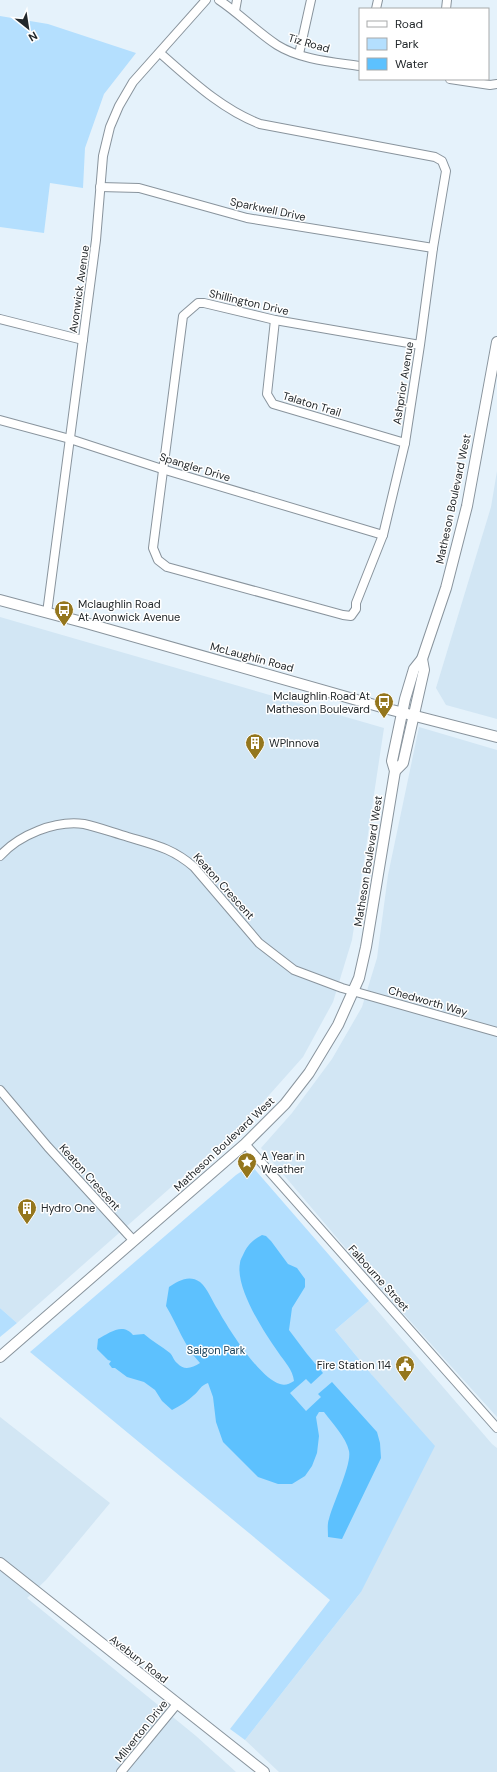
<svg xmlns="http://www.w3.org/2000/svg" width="497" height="1772" font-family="'DM Sans',sans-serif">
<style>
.built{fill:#d2e6f4}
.green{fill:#b4dffe}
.water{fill:#5dc1fe}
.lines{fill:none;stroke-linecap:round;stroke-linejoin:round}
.minor-casing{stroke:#89949d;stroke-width:10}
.tertiary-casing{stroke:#89949d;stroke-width:12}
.minor{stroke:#fff;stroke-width:8}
.tertiary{stroke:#fff;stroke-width:10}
.labels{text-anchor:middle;stroke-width:3;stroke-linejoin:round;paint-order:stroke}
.street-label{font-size:11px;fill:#23282b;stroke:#fff}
.poi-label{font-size:11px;fill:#23282b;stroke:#fff;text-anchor:start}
.park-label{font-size:11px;fill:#18415a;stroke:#fff}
</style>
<rect width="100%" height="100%" fill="#e5f2fb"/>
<!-- built -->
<g class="built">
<polygon points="497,471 497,719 446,705 436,688 491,507"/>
<polygon points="0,617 384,728 352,940 333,1002 303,1057 245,1122 17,1323 0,1308"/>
<polygon points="419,727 497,750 497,1417 365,1271 261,1148 292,1113 332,1059 362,1007 377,958 388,875"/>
<polygon points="369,1301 492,1444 497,1448 497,1772 279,1772 245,1740 361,1592 372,1375 335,1330"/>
<polygon points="0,1417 110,1503 46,1580 27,1598 196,1736 236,1772 0,1772"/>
</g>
<!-- green -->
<g class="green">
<polygon points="0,16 48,24 136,53 104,94 85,148 83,188 50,183 44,233 0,227"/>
<polygon points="251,1165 369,1301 335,1330 372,1375 435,1446 361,1592 245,1740 230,1729 330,1600 30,1352 236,1175"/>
<polygon points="0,1308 17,1323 0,1337"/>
</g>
<!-- water -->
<path class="water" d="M262 1235 266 1236 271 1241 288 1264 297 1268 305 1279V1287L292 1308 289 1330 307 1354 323 1373 311 1384 306 1379 290 1393 306 1411 321 1397 318 1394 332 1382 377 1432 380 1443 381 1458 342 1539 328 1537C328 1531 327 1524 329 1519 333 1503 352 1464 349 1451 346 1437 332 1423 324 1412H319L316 1417 319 1436 317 1453 312 1466 305 1476 292 1484H278L258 1477 223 1442 216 1422 213 1397 208 1383C201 1385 199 1391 194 1395 188 1401 180 1406 172 1410L162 1401 155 1390 144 1382 127 1377 115 1368H112L109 1364 111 1361 108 1360 97 1349 98 1339C109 1333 123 1322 133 1335L144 1334C152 1341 161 1346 170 1353 173 1356 174 1361 177 1363 184 1371 192 1368 200 1363 184 1346 178 1326 166 1306L169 1287C178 1281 189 1274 200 1282 208 1289 212 1301 218 1310 228 1328 260 1379 280 1384 285 1386 289 1384 294 1381 293 1370 284 1361 278 1352 264 1332 235 1288 240 1263 240 1260 242 1257 243 1255 247 1246 252 1240 262 1235Z"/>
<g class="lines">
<!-- minor casing -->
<g class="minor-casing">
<g id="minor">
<path d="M219 0C240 14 257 32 277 45 301 60 333 62 360 66"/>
<polyline points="376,9 378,0"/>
<polyline points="446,9 447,0"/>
<polyline points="235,11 237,0"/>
<path d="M160 53C191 80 221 109 260 124L435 157 442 161 446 171 433 248 420 345 405 443 383 535 356 603V609L351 616 343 615 167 567 158 560 153 548 183 316 198 303H204L275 320 420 345"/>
<polyline points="299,54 311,0"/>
<polyline points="450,79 490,85 497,84"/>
<polyline points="100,187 139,188 247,218 433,248"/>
<polyline points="0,319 83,340"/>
<polyline points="275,320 267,394 273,404 405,443"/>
<polyline points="0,420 70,439 162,469 383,535"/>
<polyline points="47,613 96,240 103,156 110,127 119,106 133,82 206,0"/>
<path d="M0 856C19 835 55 820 84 824 98 827 114 833 128 837 155 845 172 848 194 867L259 943 294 970 342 988 497 1032"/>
<polyline points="0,1090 48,1147 134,1241"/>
<polyline points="245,1144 497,1428"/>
<polyline points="121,1772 177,1704"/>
</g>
</g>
<!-- tertiary casing -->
<g class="tertiary-casing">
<g id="tertiary">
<polyline points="0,600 86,623 392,710 497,737"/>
<polyline points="395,771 403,763 424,670 422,659"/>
<polyline points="0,1357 245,1144 285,1104 309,1073 338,1025 359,978 366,947 395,771 392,761 405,699 414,669 422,659 446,588 467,506 497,342"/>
<polyline points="0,1563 264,1772"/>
</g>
</g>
<!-- minor -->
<use href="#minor" class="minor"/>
<!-- tertiary -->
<use href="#tertiary" class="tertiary"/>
</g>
<!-- icons -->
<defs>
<g id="bus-pin" transform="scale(1)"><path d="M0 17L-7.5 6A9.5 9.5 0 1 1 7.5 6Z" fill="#94761d" stroke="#fff"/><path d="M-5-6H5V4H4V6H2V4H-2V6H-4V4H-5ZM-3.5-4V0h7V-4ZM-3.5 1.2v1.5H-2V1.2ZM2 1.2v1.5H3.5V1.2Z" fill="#fff"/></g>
<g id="building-pin" transform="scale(1)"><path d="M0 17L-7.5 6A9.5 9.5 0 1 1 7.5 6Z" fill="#94761d" stroke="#fff"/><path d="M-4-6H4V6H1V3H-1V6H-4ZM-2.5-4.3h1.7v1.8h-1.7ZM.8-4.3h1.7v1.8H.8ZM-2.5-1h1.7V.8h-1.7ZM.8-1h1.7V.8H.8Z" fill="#fff"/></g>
<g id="sight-pin" transform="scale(1)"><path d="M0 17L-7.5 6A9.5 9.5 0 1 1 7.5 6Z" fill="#94761d" stroke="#fff"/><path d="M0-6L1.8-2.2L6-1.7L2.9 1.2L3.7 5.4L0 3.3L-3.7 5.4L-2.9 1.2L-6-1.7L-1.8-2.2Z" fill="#fff"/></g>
<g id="civic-pin" transform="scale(1)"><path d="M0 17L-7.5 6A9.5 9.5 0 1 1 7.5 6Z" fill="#94761d" stroke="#fff"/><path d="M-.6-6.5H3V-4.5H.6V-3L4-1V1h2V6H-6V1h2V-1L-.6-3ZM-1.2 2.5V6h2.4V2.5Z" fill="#fff"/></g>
</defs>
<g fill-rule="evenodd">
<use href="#bus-pin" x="64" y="610"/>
<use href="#bus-pin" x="384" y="702"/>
<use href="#building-pin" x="255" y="743"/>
<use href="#sight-pin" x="247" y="1162"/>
<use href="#building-pin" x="27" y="1208"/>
<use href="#civic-pin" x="405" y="1365"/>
</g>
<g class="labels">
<!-- street labels -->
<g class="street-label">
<text transform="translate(309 43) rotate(16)" y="4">Tiz Road</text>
<text transform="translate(268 209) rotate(12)" y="4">Sparkwell Drive</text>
<text transform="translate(79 289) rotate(-82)" y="4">Avonwick Avenue</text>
<text transform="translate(249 302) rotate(13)" y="4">Shillington Drive</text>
<text transform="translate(403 383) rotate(-81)" y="4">Ashprior Avenue</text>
<text transform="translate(312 404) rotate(17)" y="4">Talaton Trail</text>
<text transform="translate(195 467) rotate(17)" y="4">Spangler Drive</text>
<text transform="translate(453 499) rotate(-78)" y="4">Matheson Boulevard West</text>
<text transform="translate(252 657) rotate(15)" y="4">McLaughlin Road</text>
<text transform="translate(368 861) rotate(-81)" y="4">Matheson Boulevard West</text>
<text transform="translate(224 886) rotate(48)" y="4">Keaton Crescent</text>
<text transform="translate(428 1001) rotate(16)" y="4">Chedworth Way</text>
<text transform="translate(224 1144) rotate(-43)" y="4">Matheson Boulevard West</text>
<text transform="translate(90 1177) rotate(48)" y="4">Keaton Crescent</text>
<text transform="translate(379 1278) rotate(48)" y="4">Falbourne Street</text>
<text transform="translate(139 1659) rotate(38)" y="4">Avebury Road</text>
<text transform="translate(141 1731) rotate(-51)" y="4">Milverton Drive</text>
</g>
<!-- poi labels -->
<g class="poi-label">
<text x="78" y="608">Mclaughlin Road<tspan x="78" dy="13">At Avonwick Avenue</tspan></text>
<text x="370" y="700" text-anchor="end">Mclaughlin Road At<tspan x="370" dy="13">Matheson Boulevard</tspan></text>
<text x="269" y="747">WPInnova</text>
<text x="261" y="1160">A Year in<tspan x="261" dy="13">Weather</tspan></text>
<text x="41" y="1212">Hydro One</text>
<text x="391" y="1369" text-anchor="end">Fire Station 114</text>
</g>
<!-- park labels -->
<g class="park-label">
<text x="216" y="1354">Saigon Park</text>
</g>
</g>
<!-- legend -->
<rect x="359" y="8" width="130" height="72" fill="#ffffff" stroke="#a7a9aa"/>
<rect x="367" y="21" width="20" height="6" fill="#ffffff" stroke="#a7a9aa"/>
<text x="395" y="28" font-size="12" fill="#23282b">Road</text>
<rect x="367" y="38" width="20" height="12" fill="#b4dffe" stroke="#a7a9aa"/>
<text x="395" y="48" font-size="12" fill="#23282b">Park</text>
<rect x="367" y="58" width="20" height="12" fill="#5dc1fe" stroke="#a7a9aa"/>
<text x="395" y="68" font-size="12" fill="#23282b">Water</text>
<!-- north arrow -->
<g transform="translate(28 28) rotate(150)" stroke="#ffffff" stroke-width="3" paint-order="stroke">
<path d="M0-3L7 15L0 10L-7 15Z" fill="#23282b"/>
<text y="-6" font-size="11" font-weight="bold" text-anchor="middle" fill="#23282b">N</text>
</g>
</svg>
